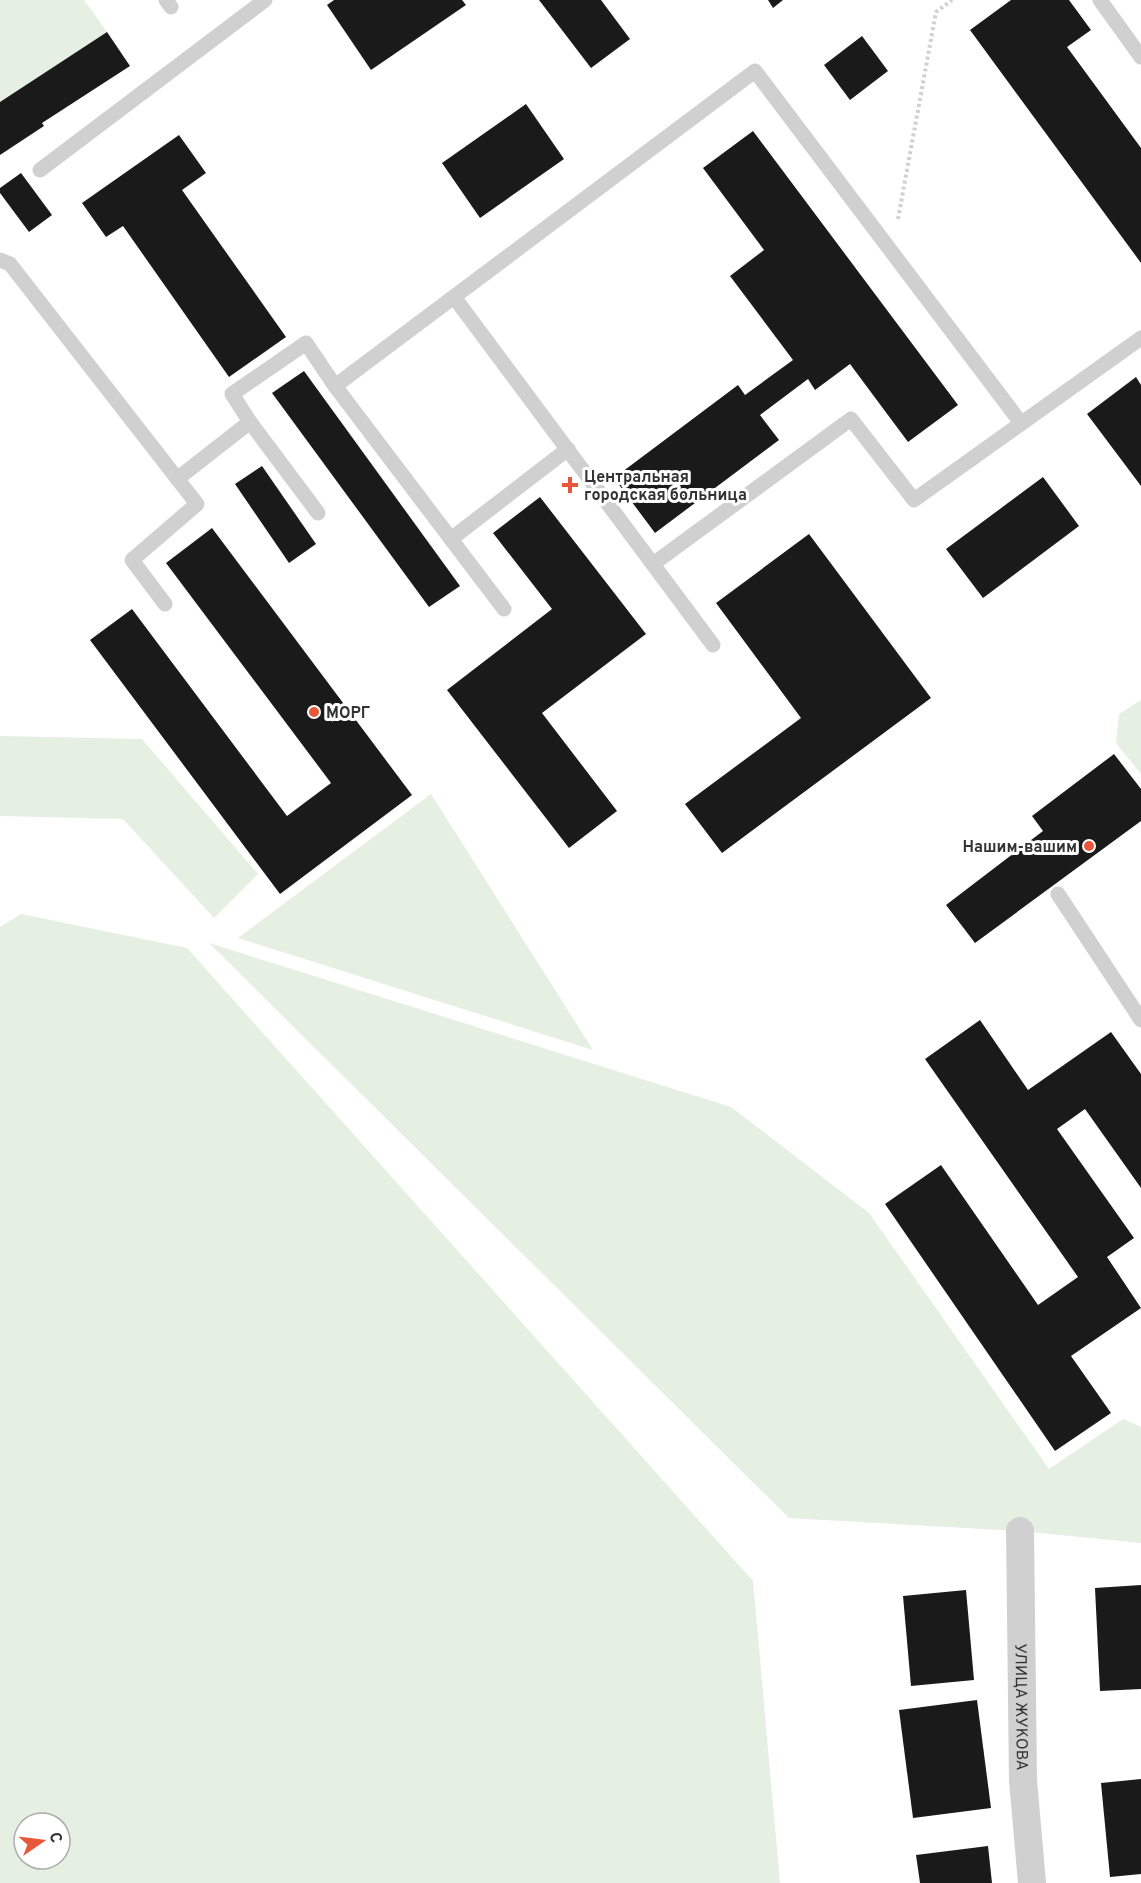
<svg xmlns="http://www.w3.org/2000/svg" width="1141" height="1883" font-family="Overpass,sans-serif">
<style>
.green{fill:#e5efe2;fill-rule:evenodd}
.building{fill:#1a1a1a}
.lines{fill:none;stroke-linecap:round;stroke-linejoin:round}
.path{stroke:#d0d0d0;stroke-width:4;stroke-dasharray:3 3;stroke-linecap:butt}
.lane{stroke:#d0d0d0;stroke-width:15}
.street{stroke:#d0d0d0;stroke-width:28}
.poi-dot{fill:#e65839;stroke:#fff;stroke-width:2}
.labels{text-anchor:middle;stroke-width:6;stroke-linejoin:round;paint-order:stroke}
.poi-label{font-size:16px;font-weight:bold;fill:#333;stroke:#fff;text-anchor:start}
.street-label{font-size:16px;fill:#333;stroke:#fff}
</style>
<rect width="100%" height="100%" fill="#fff"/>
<!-- green -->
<g class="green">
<polygon points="0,0 84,0 107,32 0,102"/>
<polygon points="1141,700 1141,774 1116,743 1119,714"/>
<polygon points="0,736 142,739 258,874 214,918 123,819 0,816"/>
<polygon points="431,794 593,1050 238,938"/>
<path d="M21 914 187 948 753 1581 780 1883H0V927ZM24 1823H60V1859H24Z"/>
<polygon points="209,943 731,1107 869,1213 1049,1469 1123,1419 1141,1427 1141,1543 1020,1531 789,1518"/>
</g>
<!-- building -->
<g class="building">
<polygon points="334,0 462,0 466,5 371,70 327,5"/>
<polygon points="539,0 601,0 630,39 591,68"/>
<polygon points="768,0 783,0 773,8"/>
<polygon points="1011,0 1069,0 1091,30 1067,47 1141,148 1141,263 970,30"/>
<polygon points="107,32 130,66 42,123 44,126 0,155 0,102"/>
<polygon points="862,36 888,71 850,100 824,65"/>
<polygon points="526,104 564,159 480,218 442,163"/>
<polygon points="753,131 958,405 908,442 850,364 815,390 808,379 760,415 779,440 655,533 614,478 738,385 745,395 793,360 730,276 764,250 703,168"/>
<polygon points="179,135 206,173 182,190 286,337 229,377 123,226 106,237 82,203"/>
<polygon points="21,173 52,215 29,232 0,193 0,188"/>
<polygon points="304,371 460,586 429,607 272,393"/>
<polygon points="1136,377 1141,385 1141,486 1087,414"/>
<polygon points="262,466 316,544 289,563 235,484"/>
<polygon points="1043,477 1079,526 983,598 946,549"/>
<polygon points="540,497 646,634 542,713 617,811 569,848 447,690 552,609 493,533"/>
<polygon points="212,528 412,795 280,894 90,640 132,609 287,816 331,783 166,563"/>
<polygon points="809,534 931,698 722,853 685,804 801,718 716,603"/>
<polygon points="1114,754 1141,789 1141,821 975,943 946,905 1043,831 1032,816"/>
<polygon points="980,1020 1028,1090 1111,1032 1141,1074 1141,1188 1085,1109 1057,1129 1134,1238 1107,1257 1141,1308 1071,1356 1111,1413 1055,1451 885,1204 941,1165 1038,1305 1078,1277 925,1059"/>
<polygon points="1141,1585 1141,1689 1100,1691 1095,1588"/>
<polygon points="966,1590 974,1680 911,1686 903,1596"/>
<polygon points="977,1700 991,1808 913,1818 899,1710"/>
<polygon points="1141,1779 1141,1874 1110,1877 1101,1783"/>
<polygon points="988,1846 992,1883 920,1883 916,1855"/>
</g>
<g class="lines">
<!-- path -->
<polyline class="path" points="898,219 936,12 952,0"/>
<!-- lane -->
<g class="lane">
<polyline points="166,0 171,7"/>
<polyline points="1100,0 1141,57"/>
<polyline points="40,170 265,0"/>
<polyline points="0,260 10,264 197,504 132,560 165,604"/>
<polyline points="454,297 713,645"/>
<polyline points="335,386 504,609"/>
<polyline points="250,422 318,513"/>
<polyline points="177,479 250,422 232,394 306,343 335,386 755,71 1021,423"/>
<polyline points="451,539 568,449"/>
<polyline points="653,564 851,419 914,500 1141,338"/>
<polyline points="1058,894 1141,1020"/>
</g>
<!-- street -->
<path class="street" id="s1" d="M1020 1531 1023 1780 1032 1883"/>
</g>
<!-- markers -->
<g class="poi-dot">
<path d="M567 476h6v6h6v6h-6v6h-6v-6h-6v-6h6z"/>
<circle cx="314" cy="712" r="6"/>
<circle cx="1089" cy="846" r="6"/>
</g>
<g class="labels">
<!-- poi labels -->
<g class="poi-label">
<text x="584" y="482">Центральная<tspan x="584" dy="18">городская больница</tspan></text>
<text x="326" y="718">МОРГ</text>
<text x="1077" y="852" text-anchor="end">Нашим-вашим</text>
</g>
<!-- street labels -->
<g class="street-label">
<text dy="6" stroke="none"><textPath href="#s1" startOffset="176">УЛИЦА ЖУКОВА</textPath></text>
</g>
</g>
<!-- north arrow -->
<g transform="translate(42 1841) rotate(76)"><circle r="28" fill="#ffffff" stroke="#adadad" stroke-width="1.5"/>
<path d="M0-4.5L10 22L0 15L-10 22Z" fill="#e65839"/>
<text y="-9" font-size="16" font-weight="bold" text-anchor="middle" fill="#333333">С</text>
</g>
</svg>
